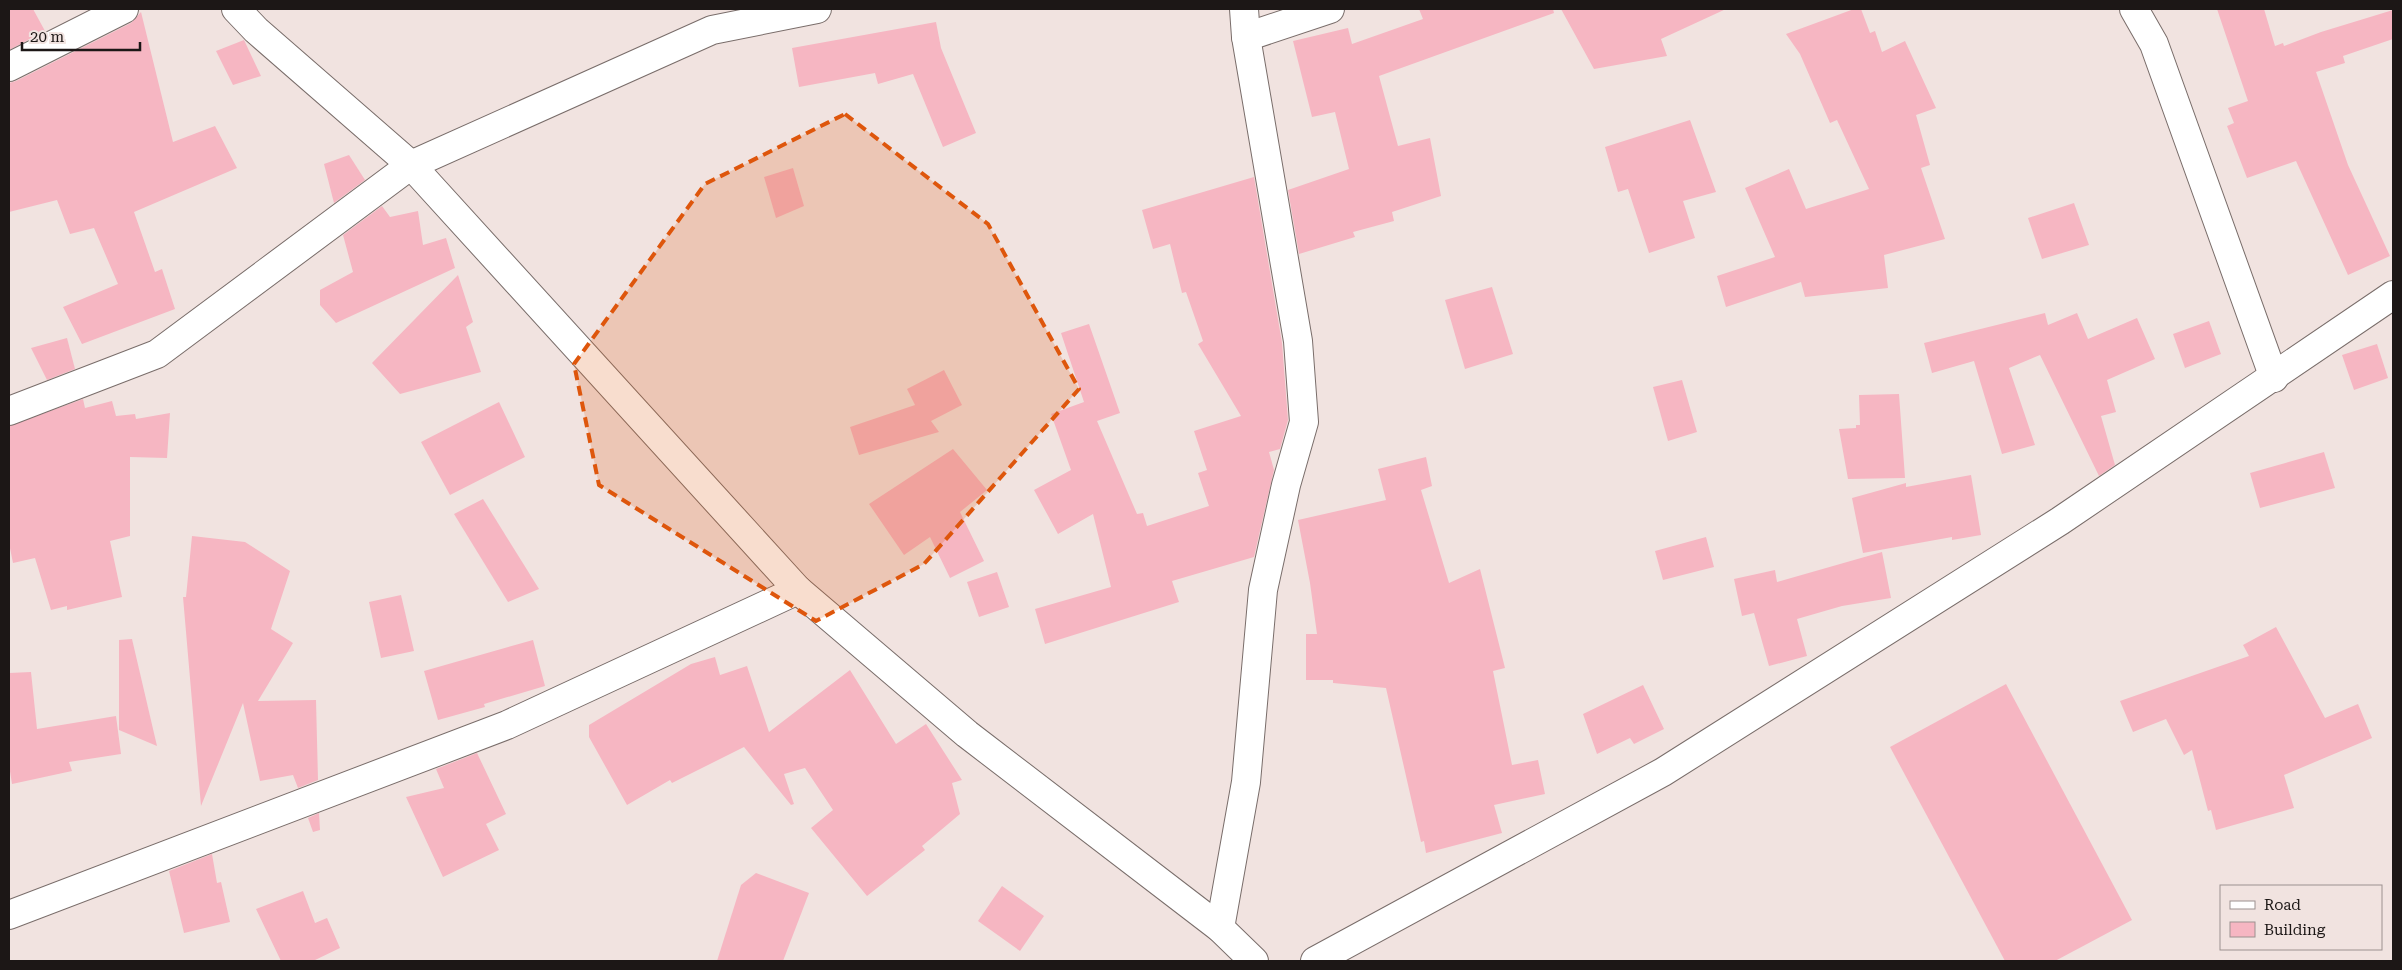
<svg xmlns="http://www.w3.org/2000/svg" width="2402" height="970" font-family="'Roboto Serif',serif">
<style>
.building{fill:#f6b6c2}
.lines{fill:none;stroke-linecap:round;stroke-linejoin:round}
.minor-casing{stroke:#796d6a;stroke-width:30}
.minor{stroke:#fff;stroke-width:28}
.marked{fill:#de560c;fill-opacity:0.2;stroke:#de560c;stroke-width:4;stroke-dasharray:10 6;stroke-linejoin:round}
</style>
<rect width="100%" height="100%" fill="#f1e3e0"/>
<!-- building -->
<g class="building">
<polygon points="9,9 33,9 45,31 9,50"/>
<polygon points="1419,9 1553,9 1554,13 1379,76 1398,146 1430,138 1441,196 1392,212 1394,221 1353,232 1355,237 1299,254 1288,190 1349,169 1335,112 1312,117 1293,41 1348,28 1352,44 1423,19"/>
<polygon points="1561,9 1726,9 1661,39 1667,56 1594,69"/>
<polygon points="1854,9 1861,9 1870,33 1875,31 1882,52 1905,41 1936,108 1916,115 1930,165 1921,168 1945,239 1884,255 1888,288 1805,297 1801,282 1726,307 1717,276 1775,257 1745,188 1789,169 1806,209 1869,189 1837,120 1830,123 1800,54 1786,34"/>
<polygon points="2217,9 2264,9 2275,46 2283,43 2284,46 2321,32 2393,10 2393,39 2343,56 2345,63 2316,72 2348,165 2390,256 2348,275 2296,161 2247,178 2227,126 2234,123 2228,108 2248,101"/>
<polygon points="141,12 173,142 215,126 237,168 134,212 155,272 162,269 175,309 82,344 63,307 118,284 94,228 70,234 57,200 9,212 9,83 16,81 131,23"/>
<polygon points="936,22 941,48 976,133 943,147 913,74 878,84 875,73 799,87 792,48"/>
<polygon points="244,40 261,76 233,85 216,51"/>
<polygon points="1690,120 1716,192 1683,201 1695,238 1649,253 1628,189 1618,192 1605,147"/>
<polygon points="349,155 365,180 334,203 324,164"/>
<polygon points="793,168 804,206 776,218 764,177"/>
<polygon points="1254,177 1282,343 1288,420 1280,449 1269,452 1274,470 1254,557 1172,581 1179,602 1045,644 1035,609 1111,587 1093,514 1058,534 1034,490 1071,470 1051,414 1084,402 1061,333 1089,324 1120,413 1097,421 1137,514 1143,513 1147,526 1209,506 1198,473 1207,470 1194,431 1241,416 1198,344 1203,341 1186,292 1182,293 1170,244 1153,249 1142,210"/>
<polygon points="2074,203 2089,245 2042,259 2028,218"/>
<polygon points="382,206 390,217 418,211 423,245 446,238 455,268 336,323 320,305 320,290 353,272 343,235"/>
<polygon points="458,275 473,322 466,327 481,372 400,394 372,363"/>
<polygon points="1492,287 1513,354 1465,369 1445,300"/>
<polygon points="2045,313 2048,325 2077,313 2088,339 2137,318 2155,359 2107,380 2116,412 2101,416 2115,465 2099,476 2040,355 2009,368 2035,445 2002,454 1974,361 1932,373 1924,343"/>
<polygon points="2209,321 2221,354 2185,368 2173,334"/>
<polygon points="67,338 75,369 47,380 31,348"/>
<polygon points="2377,344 2388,378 2354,390 2342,355"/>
<polygon points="944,370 962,405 931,421 939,432 859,455 850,427 915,405 907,389"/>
<polygon points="1682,380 1697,432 1668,441 1653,387"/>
<polygon points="1899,394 1905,478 1848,479 1839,429 1856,428 1856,425 1860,425 1859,395"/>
<polygon points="83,399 85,408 112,401 116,416 135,414 136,419 170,413 167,458 130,457 130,536 110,541 122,597 67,610 67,606 51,610 35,558 13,563 9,543 9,426"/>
<polygon points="499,402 525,457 450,495 421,442"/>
<polygon points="953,449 987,490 960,512 984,561 950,578 930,537 904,555 869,504"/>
<polygon points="2324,452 2335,488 2260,508 2250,473"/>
<polygon points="1426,457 1432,486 1421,490 1449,583 1480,569 1505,668 1493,671 1512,765 1538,760 1545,794 1494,805 1502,833 1426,853 1424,841 1421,842 1386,688 1333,683 1333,680 1306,680 1306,634 1317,634 1310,583 1298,520 1386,500 1378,469"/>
<polygon points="1971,475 1981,535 1952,540 1952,537 1863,553 1852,498 1906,483 1906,487"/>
<polygon points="483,499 539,589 508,602 454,514"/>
<polygon points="192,536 245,542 290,571 271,629 293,643 258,701 316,700 318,780 298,788 293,775 260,781 243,703 201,806 183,597 186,597"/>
<polygon points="1706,537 1714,567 1663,580 1655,551"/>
<polygon points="1882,552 1891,598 1842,606 1797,619 1807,656 1769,666 1754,613 1742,616 1734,579 1775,570 1777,582"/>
<polygon points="997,572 1009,607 979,617 967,582"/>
<polygon points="401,595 414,651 381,658 369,602"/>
<polygon points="2276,627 2325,718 2358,704 2372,738 2284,775 2294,808 2216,830 2211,810 2208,811 2192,750 2184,755 2166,719 2133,732 2120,701 2249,656 2243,645"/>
<polygon points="132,639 157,746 119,730 119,640"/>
<polygon points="533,640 545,686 484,704 485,707 438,720 424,671"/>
<polygon points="715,657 720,675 747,666 769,732 850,670 896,744 926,724 962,780 952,783 960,814 922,846 925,850 867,896 811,828 833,810 805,768 784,774 794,804 791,805 744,747 672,783 670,780 627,805 589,737 589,725 691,664"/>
<polygon points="31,672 37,729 116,716 121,754 69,762 72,771 12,784 9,765 9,673"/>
<polygon points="2006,684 2132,920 2055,961 2005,961 1890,747"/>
<polygon points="1643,685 1664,729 1634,744 1630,738 1597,754 1583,714"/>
<polygon points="477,753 506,814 486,824 499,850 443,877 406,797 444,788 436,769"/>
<polygon points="319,813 320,830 313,832 308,818"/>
<polygon points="212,854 217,883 221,882 230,922 184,933 169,871"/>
<polygon points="756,873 809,893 783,961 717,961 741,885"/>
<polygon points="1002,886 1044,916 1020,951 978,921"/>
<polygon points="303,891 315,923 327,918 340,948 313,961 281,961 256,909"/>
</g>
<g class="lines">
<!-- minor casing -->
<g class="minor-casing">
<g id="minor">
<polyline points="236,9 256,30 411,165 798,590 967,734 1220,928 1254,961"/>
<polyline points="2134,9 2154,44 2274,378"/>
<polyline points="1246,37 1330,9"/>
<polyline points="9,67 124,9"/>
<polyline points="9,411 157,354 411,165 712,30 817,9"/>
<polyline points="9,915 507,725 798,590"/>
<polyline points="1220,928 1246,782 1263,590 1286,485 1304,422 1298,341 1246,37 1244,9"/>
<polyline points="1315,961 1663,772 2060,521 2393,295"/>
</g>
</g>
<!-- minor -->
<use href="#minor" class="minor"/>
</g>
<!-- marked area -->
<path class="marked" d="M845 114 988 224 1079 389 924 564 816 621 599 485 574 364 705 184Z"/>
<!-- border -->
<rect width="2402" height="970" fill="none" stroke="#1c1716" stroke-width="20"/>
<!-- legend -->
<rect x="2220" y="885" width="162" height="65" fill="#f1e3e0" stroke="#9c918f"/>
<rect x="2230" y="901" width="25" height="8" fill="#ffffff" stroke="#9c918f"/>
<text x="2264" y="910" font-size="15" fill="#1c1716">Road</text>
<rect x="2230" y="922" width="25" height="15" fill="#f6b6c2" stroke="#9c918f"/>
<text x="2264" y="935" font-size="15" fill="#1c1716">Building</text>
<!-- scale -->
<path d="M22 42v8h118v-8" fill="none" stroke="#1c1716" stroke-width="2.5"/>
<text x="30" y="42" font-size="15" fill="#1c1716" stroke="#f1e3e0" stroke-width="4" paint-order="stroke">20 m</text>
</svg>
